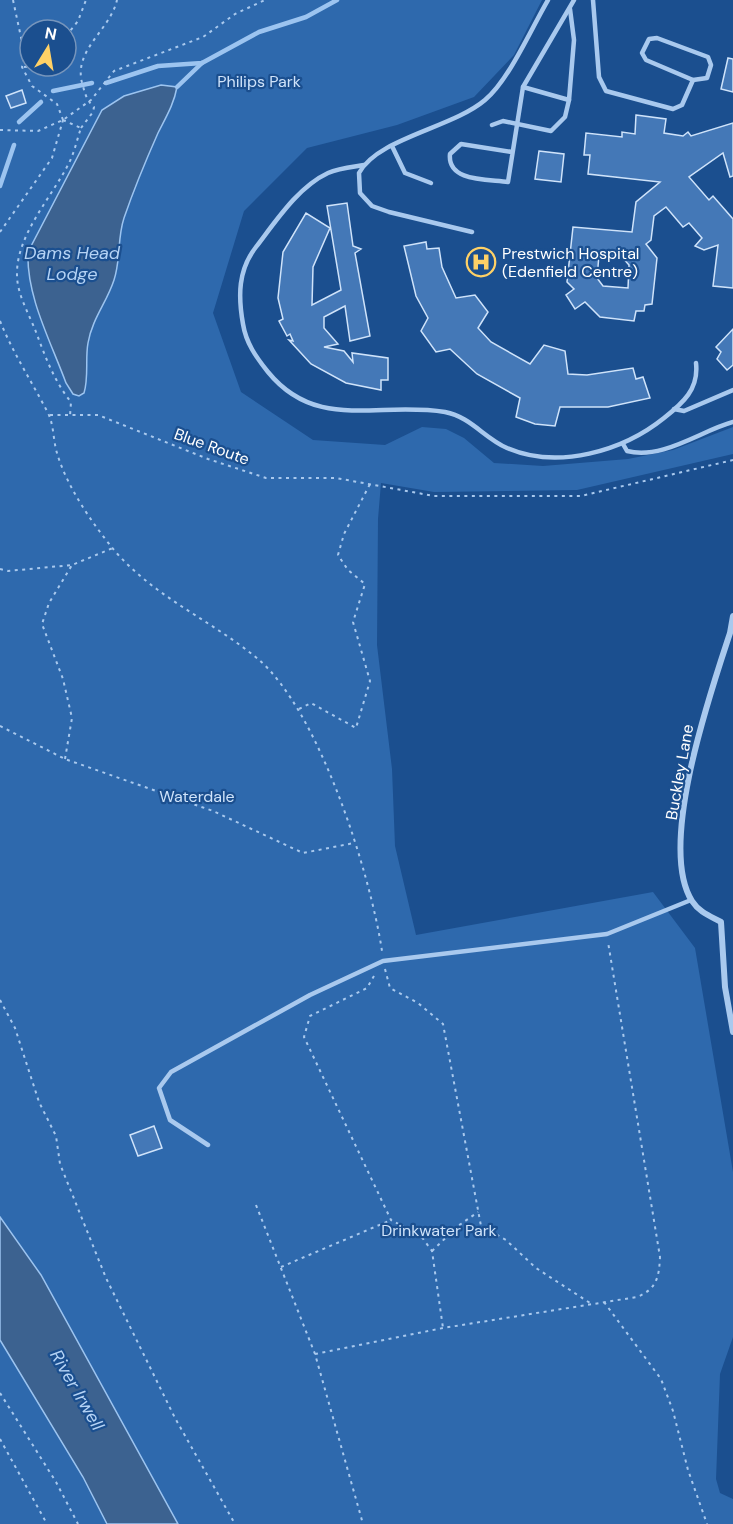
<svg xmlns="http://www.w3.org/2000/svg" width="733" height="1524" font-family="'DM Sans',sans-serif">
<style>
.green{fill:#2e69ad;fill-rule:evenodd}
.water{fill:#3c6290;stroke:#9cc4f0;stroke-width:1.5}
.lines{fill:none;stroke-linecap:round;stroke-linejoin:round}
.stream{stroke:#9cc4f0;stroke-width:4.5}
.building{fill:#4478b7;stroke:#cfe3fa;stroke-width:1.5;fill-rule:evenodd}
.path{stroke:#a9c9ee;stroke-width:2;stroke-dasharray:3 4.5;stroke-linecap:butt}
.lane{stroke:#a9c9ee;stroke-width:4.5}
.street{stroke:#a9c9ee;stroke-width:6}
.labels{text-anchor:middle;stroke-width:4.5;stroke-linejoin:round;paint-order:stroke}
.park-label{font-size:16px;fill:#cfe3fa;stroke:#1b4f8f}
.poi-label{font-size:16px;fill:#fff;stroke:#1b4f8f;text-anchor:start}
.street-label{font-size:16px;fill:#fff;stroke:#1b4f8f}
.water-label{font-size:18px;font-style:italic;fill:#b5d3f5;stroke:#1b4f8f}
</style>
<rect width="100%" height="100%" fill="#1b4f8f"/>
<!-- green -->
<g class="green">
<path d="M0 0H542L514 55 474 97 397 125 307 148 244 211 213 313 241 392 313 440 385 445 422 427 446 429 464 438 494 463 543 466 628 459 673 450 733 427V454L577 490 434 492 381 483 378 519 377 645 392 769 395 846 416 935 653 892 695 948 733 1172V1337L720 1374 716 1479 720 1493 733 1499V1524H178L41 1275 0 1217ZM30 30H66V66H30Z"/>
<polygon points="0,1340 83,1477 107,1524 0,1524"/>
</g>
<!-- water -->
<g class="water">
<path d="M161 85 177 87C174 104 166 117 158 133 146 160 134 189 124 218 117 239 121 259 114 280 107 302 92 319 88 343 85 359 89 377 84 393L79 396 73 394 66 383C51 342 26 296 28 252L102 110 124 96Z"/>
<polygon points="0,1217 41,1275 178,1524 107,1524 83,1477 0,1340"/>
</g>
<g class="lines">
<!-- stream -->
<g class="stream">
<polyline points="106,83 158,66 202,63 259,32 306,17 337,0"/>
<polyline points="177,87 202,63"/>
<polyline points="53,91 92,83"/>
<polyline points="19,122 41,102"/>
<polyline points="0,186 14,145"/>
</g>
</g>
<!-- building -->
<g class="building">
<polygon points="728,58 733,59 733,92 721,89"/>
<polygon points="22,90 26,103 11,108 6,96"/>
<path d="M636 115 666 119 664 133 683 136 688 132 691 136 733 123V176L730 177 723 153 689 177 709 200 713 196 733 219V288L713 286 718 245 704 250 695 246 702 238 689 223 683 227 666 207 654 216 651 240 646 244 657 258 652 304 645 305 644 311H636L634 321 600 317 585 302 575 309 566 295 574 289 567 282 573 227 632 232 636 202 660 182 588 174 590 155H584L586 133 622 137V132L635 134ZM599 255 622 257 629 265 628 288 603 286 597 278Z"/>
<polygon points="539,151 564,154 561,182 535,179"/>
<polygon points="347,203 353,246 361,249 355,253 370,336 350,341 345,306 324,317 324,328 338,344 324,347 344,351 353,362 352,353 388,358 388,380 381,380 381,390 346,383 311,364 289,340 293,341 290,334 287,336 279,321 283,319 278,298 283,252 306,213 330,228 313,267 312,305 341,290 327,206"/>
<polygon points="426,242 427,249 439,248 442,267 456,298 475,295 488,312 478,328 491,342 530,364 544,345 565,351 568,374 587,375 633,368 636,379 643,377 650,398 608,407 560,407 555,426 535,424 516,417 520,398 477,374 450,349 436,352 421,331 428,318 416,296 404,246"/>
<polygon points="733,329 733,365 727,370 717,359 721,352 716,347"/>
<polygon points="154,1126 162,1148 138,1156 130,1135"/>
</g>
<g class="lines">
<!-- path -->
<g class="path">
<polyline points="13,0 25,56 22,67 32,86 57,104 63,120"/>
<polyline points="66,36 78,21 86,0"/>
<polyline points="24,67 38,66"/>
<path d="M63 120 81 128C77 139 75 151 69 163 52 197 16 235 17 275 17 294 29 314 36 332 45 356 54 381 71 402L70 416"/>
<path d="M81 128 93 112 94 107C87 101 85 94 83 86 71 51 110 31 117 0"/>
<polyline points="0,130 38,131 63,120 91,100 114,71 203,37 235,14 265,0"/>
<polyline points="0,232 52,158 63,120"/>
<path d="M0 321C13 353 32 382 48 413 54 425 53 440 57 453 67 487 92 523 114 550 154 597 211 620 258 659 319 711 370 872 382 951"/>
<polyline points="50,415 98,415 208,459 266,478 336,478 434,496 581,496 733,460"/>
<polyline points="0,569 8,571 72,565 113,548"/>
<polyline points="299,709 311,703 356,728 370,681 353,622 365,584 348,570 338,555 344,534 370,484"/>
<polyline points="0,726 65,759 213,811 303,853 354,843"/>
<polyline points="65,759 72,718 63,679 42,624 49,603 72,565"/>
<polyline points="385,969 390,988 418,1003 443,1024 481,1226 506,1240 536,1268 590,1303"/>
<polyline points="374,976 367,988 310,1016 304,1037 391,1220 421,1236 432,1251 443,1328"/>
<polyline points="0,1000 15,1028 39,1102 56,1136 60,1164 106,1278 175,1418 235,1524"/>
<polyline points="256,1205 315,1354 363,1524"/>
<polyline points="432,1251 458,1226 478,1212"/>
<polyline points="281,1267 391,1220"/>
<polyline points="604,1302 661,1379 673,1411 688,1470 707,1524"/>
<path d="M315 1354 443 1328 637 1297C657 1289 659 1277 660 1257L608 942"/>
<polyline points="0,1393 56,1482 78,1524"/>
<polyline points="0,1439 47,1524"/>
</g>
<!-- lane -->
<g class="lane">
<polyline points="593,0 599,77 606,91 673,109 682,105 693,80"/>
<polygon points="657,38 708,57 711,65 707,78 693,80 646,60 642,53 649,39"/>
<polyline points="523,87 569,100 574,40 570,9"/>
<polyline points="492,125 503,121 551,131 565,117 569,100"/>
<polyline points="392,146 405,173 431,183"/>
<path d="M512 152 461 144 450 154C447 182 488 179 508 182L523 87 574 0"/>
<path d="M364 165C352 167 339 168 328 173 298 187 276 221 256 247 238 270 238 296 243 324 246 343 256 357 268 372 317 432 378 401 445 412 471 417 484 438 507 448 558 470 623 451 664 418 683 403 699 389 696 363"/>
<path d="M472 232 389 212 372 206 360 193 359 173C378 138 452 128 485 100 509 80 531 29 548 0"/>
<polyline points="674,409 684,411 733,390"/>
<path d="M623 444 627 451C663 460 700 431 733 422"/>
<polyline points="208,1145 170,1120 159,1088 171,1072 310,995 383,961 607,934 691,900"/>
</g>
<!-- street -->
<path class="street" d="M733 616 730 633C711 691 657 846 692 901 699 912 710 916 721 922L725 987 733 1032"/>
</g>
<!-- icons -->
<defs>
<g id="hospital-ring" transform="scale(1.5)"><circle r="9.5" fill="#1b4f8f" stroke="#ffd166" stroke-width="1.5"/><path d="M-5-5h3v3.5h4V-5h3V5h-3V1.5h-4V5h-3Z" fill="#ffd166"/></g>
</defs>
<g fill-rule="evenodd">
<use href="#hospital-ring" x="481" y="262"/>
</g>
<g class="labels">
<!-- park labels -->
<g class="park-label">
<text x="259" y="87">Philips Park</text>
<text x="197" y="802">Waterdale</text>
<text x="439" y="1236">Drinkwater Park</text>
</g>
<!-- poi labels -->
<g class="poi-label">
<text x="502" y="259">Prestwich Hospital<tspan x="502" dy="18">(Edenfield Centre)</tspan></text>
</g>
<!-- street labels -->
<g class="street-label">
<text transform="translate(212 446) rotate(20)" y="6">Blue Route</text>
<text transform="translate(679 772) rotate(-80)" y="6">Buckley Lane</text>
</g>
<!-- water labels -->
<g class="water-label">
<text x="72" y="259">Dams Head<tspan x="72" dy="21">Lodge</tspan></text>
<text transform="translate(77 1390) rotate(60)" y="6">River Irwell</text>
</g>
</g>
<!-- north arrow -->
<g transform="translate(48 48) rotate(11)"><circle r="28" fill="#1b4f8f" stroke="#7695bc" stroke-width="1.5"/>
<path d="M0-4.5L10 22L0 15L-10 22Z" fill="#ffd166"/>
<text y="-9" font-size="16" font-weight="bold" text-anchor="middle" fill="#ffffff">N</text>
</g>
</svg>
